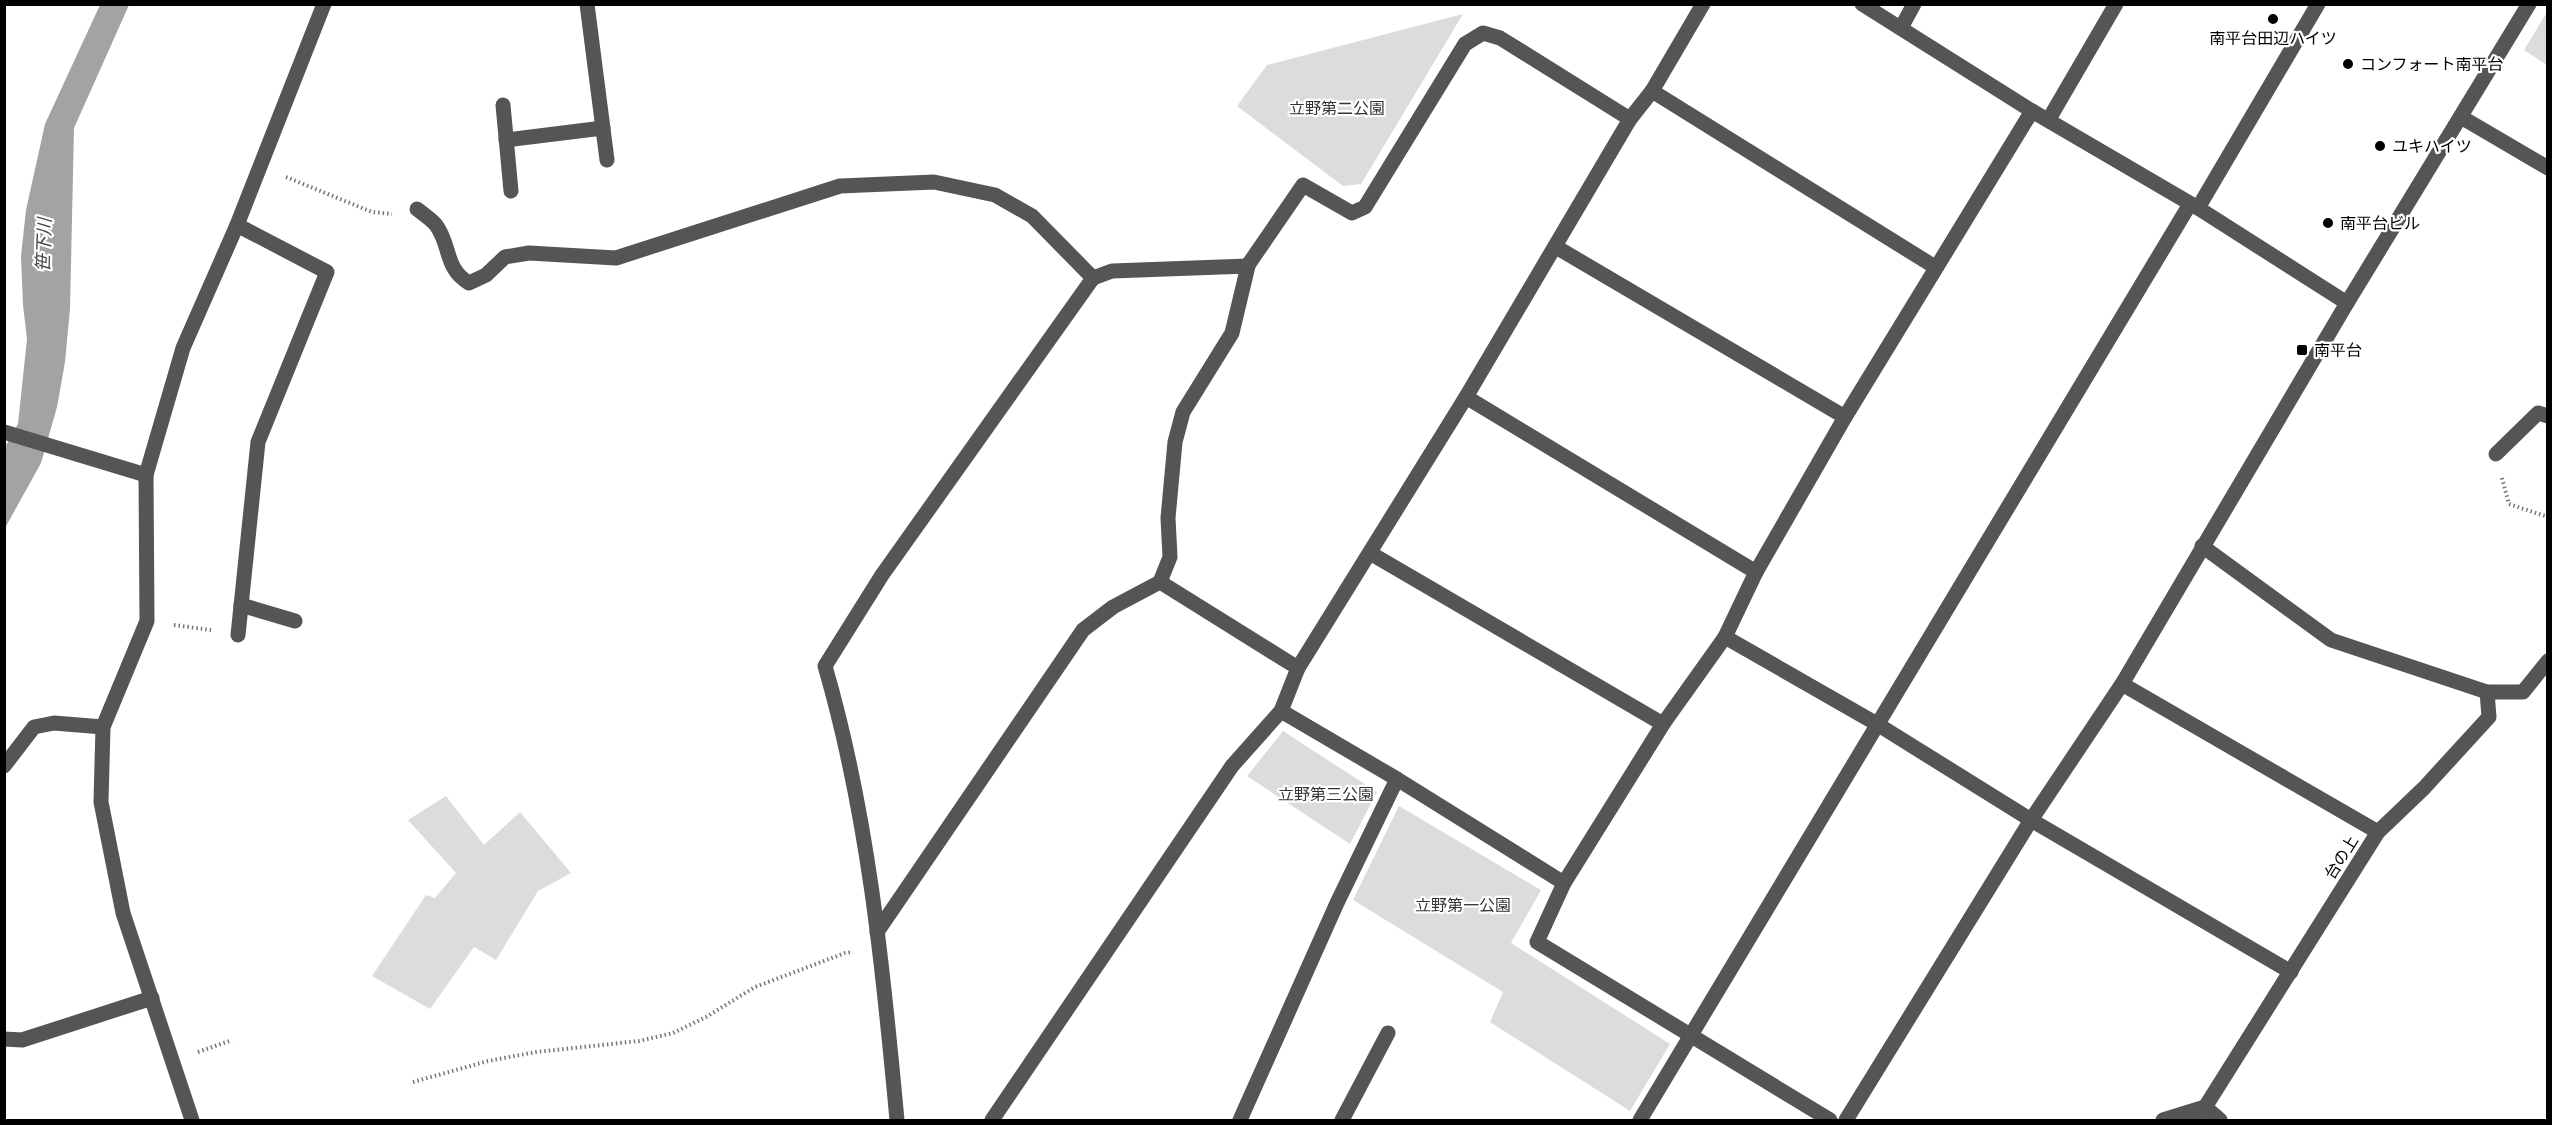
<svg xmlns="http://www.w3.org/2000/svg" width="2552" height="1125" font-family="Signika,'Noto Sans JP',sans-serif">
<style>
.green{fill:#dcdcdc}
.water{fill:#a3a3a3}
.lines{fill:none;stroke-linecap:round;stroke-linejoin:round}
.path{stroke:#777;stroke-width:4;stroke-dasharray:1.5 3;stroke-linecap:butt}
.minor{stroke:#555;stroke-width:15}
.poi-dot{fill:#000;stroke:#fff;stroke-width:2}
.labels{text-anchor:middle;stroke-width:4.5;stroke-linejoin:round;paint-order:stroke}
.poi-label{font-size:16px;fill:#000;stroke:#fff;text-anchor:start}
.park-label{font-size:16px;fill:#333;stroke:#fff}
.street-label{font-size:16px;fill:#000;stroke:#fff}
.water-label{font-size:18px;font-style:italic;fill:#444;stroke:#fff}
</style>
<rect width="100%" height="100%" fill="#fff"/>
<!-- green -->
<g class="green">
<polygon points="2547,12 2548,65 2547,65 2524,50"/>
<polygon points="1463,14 1361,184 1343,186 1237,106 1267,65"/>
<polygon points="1283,731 1377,792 1350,844 1247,776"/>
<polygon points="446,796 484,845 520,812 571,873 538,891 496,960 474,947 430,1009 372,976 426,895 435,898 456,873 408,820"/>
<polygon points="1399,806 1541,890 1511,943 1670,1044 1630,1111 1490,1022 1503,992 1353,900"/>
</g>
<!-- water -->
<polygon class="water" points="100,5 129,5 74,128 70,309 65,362 57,407 41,463 5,528 5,447 18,424 27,339 23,305 21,256 26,210 45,124"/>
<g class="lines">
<!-- path -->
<g class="path">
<polyline points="286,177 372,212 392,214"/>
<polyline points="2502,478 2509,504 2548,517"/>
<polyline points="174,625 211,630"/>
<polyline points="198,1052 232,1040"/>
<polyline points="413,1082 488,1061 536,1052 639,1041 673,1033 706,1017 755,987 845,953 853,952"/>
</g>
<!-- minor -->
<g class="minor">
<polyline points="587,4 607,160"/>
<polyline points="1862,4 2032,111 2198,208 2347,303"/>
<polyline points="1901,28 1914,4"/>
<polyline points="1652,91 1935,267"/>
<polyline points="503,105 511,191"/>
<polyline points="2461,117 2548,168"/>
<polyline points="2049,119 2116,4"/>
<polyline points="506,140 603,128"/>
<polyline points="2198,208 2318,4"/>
<path d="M417 209C423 214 431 219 436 225 451 245 444 268 469 283L486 275 505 257 529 253 616 258 840 186 934 182 995 195 1032 216 1093 278 1112 271 1248 266 1232 333 1183 412 1175 442 1168 518 1170 557 1160 582 1113 607 1083 630 877 932"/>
<polyline points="237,225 327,272 258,442 238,635"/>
<polyline points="1556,247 1845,417"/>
<polyline points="1248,266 1246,268 1303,185 1352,213 1365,207 1465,44 1483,33 1500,38 1630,119"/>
<polyline points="1466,397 1756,572"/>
<polyline points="4,432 146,475"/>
<polyline points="2496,454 2538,413 2548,416"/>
<polyline points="2202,546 2331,640 2487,692 2523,692 2548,661"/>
<polyline points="1370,553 1663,724"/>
<polyline points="1160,582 1298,668"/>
<polyline points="241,605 295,621"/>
<polyline points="1725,637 1877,724 2031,820 2291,972"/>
<polyline points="2122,684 2378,832"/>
<polyline points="1281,711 1397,779 1564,883"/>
<polyline points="4,766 34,727 54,723 103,727"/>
<polyline points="4,1039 22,1040 152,998"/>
<polyline points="192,1120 123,913 101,802 103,727 147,621 146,475 183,348 237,225 324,4"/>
<path d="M897 1120C883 968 868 814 825 666L882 575 1093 278"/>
<polyline points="992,1120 1232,766 1281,711 1298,668 1466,397 1630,119 1652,91 1703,4"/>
<polyline points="1240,1120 1337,903 1397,779"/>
<polyline points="1342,1120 1388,1033"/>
<polyline points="1640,1120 2190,204"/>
<polyline points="1830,1120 1537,942 1564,883 1663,724 1725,637 1756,572 1845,417 2032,111"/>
<polyline points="1846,1120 2031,820 2122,684 2347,303 2529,4"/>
<polyline points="2163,1120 2205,1107 2220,1120"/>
<polyline points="2197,1120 2378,832 2424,788 2489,717 2487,692"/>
</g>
</g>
<!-- markers -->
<g class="poi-dot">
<circle cx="2273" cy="19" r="6"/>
<circle cx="2348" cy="64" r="6"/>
<circle cx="2380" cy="146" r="6"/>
<circle cx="2328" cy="223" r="6"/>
<rect x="2296" y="344" width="12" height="12" rx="3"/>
</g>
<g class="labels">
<!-- poi labels -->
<g class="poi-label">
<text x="2273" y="44" text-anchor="middle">南平台田辺ハイツ</text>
<text x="2360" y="70">コンフォート南平台</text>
<text x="2392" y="152">ユキハイツ</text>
<text x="2340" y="229">南平台ビル</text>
<text x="2314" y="356">南平台</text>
</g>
<!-- park labels -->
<g class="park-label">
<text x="1337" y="114">立野第二公園</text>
<text x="1326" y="800">立野第三公園</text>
<text x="1463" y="911">立野第一公園</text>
</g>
<!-- street labels -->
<g class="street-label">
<text transform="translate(2341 857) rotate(-58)" y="6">台の上</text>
</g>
<!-- water labels -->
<g class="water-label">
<text transform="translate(44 245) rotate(-88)" y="6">笹下川</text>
</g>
</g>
<!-- border -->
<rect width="2552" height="1125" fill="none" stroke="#000000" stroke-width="12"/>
</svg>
